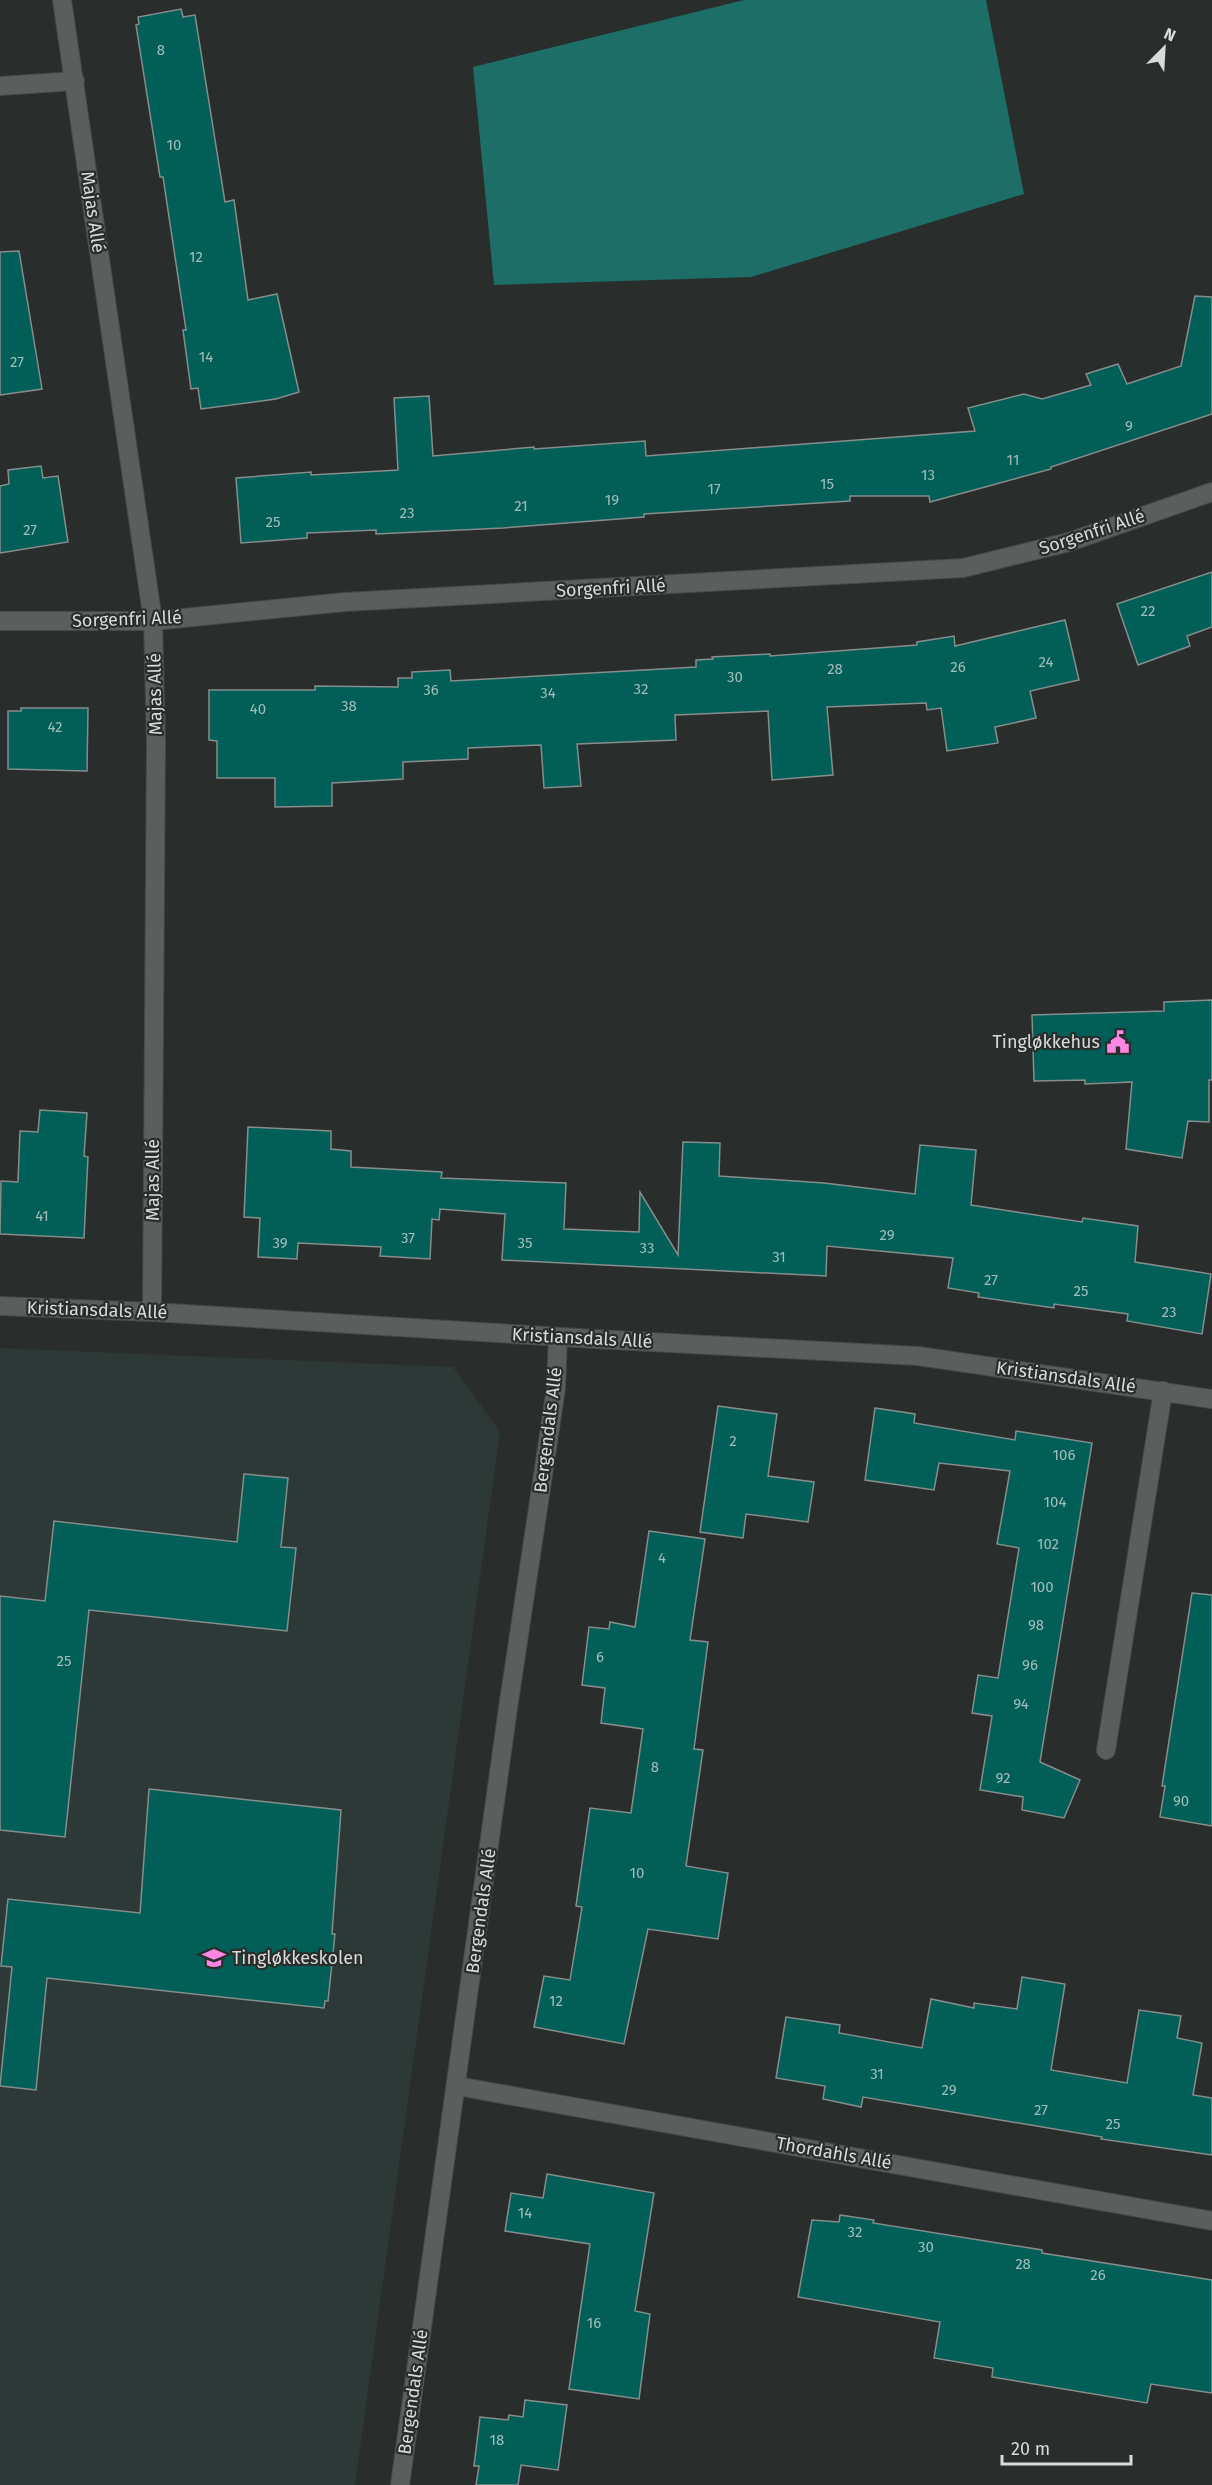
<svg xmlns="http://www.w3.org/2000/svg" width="1212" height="2485" font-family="'Fira Sans',sans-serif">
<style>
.built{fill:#2c3937}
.forest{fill:#1d6e66}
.building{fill:#025f58;stroke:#878d8c;stroke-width:1.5}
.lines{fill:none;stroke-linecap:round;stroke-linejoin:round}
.minor-casing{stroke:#454948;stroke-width:20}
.minor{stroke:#5a5f5e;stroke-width:18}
.labels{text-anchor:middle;stroke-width:4.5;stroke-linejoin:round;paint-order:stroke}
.number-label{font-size:15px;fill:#a2bcba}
.street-label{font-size:18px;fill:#d8dbda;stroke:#292e2d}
.poi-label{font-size:18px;fill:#d8dbda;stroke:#292e2d;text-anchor:end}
</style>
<rect width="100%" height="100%" fill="#292e2d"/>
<!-- built -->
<polygon class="built" points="0,1348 453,1367 500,1432 355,2485 0,2485"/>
<!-- forest -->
<polygon class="forest" points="744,0 986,0 1024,194 751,277 494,285 473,67"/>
<!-- building -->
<g class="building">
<polygon points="181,9 183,17 195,15 225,202 234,200 248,300 277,294 299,392 276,399 201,409 198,388 191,389 183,330 186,330 163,177 160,177 136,25 139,24 138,17"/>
<polygon points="19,251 42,389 0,395 0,252"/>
<polygon points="1195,296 1212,297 1212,414 1051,467 1051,469 930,502 929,496 850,496 850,501 644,514 644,517 503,528 376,534 376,530 307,533 307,538 241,543 236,478 311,472 311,475 398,470 394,398 429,396 433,456 534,447 534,449 645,441 646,456 975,431 968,408 1024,394 1042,399 1091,385 1086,374 1118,364 1127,384 1181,366"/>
<polygon points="41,466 43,478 58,476 68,542 0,553 0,486 9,484 8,470"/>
<polygon points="1212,572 1212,627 1187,636 1190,646 1138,665 1117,604"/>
<polygon points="1065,620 1079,680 1030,691 1036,718 995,727 998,743 947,751 941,708 927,710 926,703 827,707 833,775 772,780 768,711 675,715 676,740 577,744 581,786 544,788 541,745 468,748 468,759 403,762 403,779 332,783 332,806 275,807 275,778 217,778 217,741 209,740 209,690 315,690 315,686 398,687 398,678 412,678 412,672 450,670 451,681 696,667 696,660 713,659 712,657 770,654 770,656 917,645 917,642 954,636 955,646"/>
<polygon points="21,708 88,708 87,771 8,769 8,711 21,711"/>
<polygon points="1212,1000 1212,1080 1209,1080 1209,1122 1188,1121 1182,1158 1126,1149 1132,1082 1085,1084 1085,1080 1034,1081 1032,1015 1164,1011 1164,1002"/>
<polygon points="40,1110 87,1113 84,1156 88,1157 84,1238 0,1234 1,1181 18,1182 20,1131 38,1132"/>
<polygon points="248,1127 331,1131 331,1149 351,1151 351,1167 442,1172 441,1178 566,1183 564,1229 639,1232 640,1192 678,1255 683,1142 720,1143 719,1176 824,1183 915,1194 920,1145 976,1150 971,1205 1082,1222 1083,1218 1138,1226 1135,1262 1211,1274 1202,1334 1127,1321 1128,1314 1054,1304 1054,1308 978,1297 979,1293 948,1288 953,1258 827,1246 826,1276 502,1260 505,1214 440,1209 439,1220 432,1219 430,1259 380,1256 381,1247 298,1243 297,1259 258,1257 260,1218 244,1217"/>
<polygon points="718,1406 777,1414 768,1476 814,1482 808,1522 746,1514 743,1538 700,1532"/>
<polygon points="875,1408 915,1414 914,1423 1015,1440 1016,1431 1092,1443 1040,1762 1080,1780 1064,1818 1022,1810 1023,1797 980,1790 992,1716 972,1713 978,1675 998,1678 1019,1548 997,1544 1010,1471 939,1463 934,1490 865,1480"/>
<polygon points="244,1474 288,1478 281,1547 296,1548 287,1631 89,1610 65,1837 0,1830 0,1596 45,1601 54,1521 237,1542"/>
<polygon points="649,1531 705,1539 690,1640 708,1642 694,1749 703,1750 686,1866 728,1873 718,1939 648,1929 624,2044 534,2027 544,1976 570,1980 582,1907 576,1906 590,1808 631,1813 643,1729 601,1723 605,1688 582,1685 589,1627 609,1629 610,1622 635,1627"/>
<polygon points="1192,1593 1212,1595 1212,1826 1160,1817 1165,1786 1162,1786"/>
<polygon points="149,1789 341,1810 332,1934 335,1934 328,2001 325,2001 324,2008 47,1978 36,2090 0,2086 12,1967 1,1966 8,1899 140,1913"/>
<polygon points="1022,1977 1065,1984 1051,2070 1127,2083 1139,2010 1181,2016 1177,2038 1202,2043 1193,2095 1212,2098 1212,2155 1101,2139 1102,2137 863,2097 861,2107 823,2099 825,2086 776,2078 786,2017 840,2025 839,2033 922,2048 931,1999 974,2008 974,2003 1017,2009"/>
<polygon points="547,2174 654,2193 635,2311 650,2314 639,2399 569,2389 590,2244 505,2231 511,2193 543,2198"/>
<polygon points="840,2215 874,2220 873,2223 1042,2250 1042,2253 1212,2280 1212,2393 1151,2384 1147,2403 992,2377 993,2368 934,2358 940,2322 798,2297 812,2220 839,2222"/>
<polygon points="525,2400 567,2405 558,2470 521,2465 518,2485 476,2485 479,2466 474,2466 480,2417 508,2420 509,2415 523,2417"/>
</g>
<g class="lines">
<!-- minor casing -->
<g class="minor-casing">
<g id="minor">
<polyline points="62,0 153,621 156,743 152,1312"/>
<polyline points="0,86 75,81"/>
<polyline points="0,621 153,621 345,602 963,568 1069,542 1212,492"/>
<polyline points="0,1306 152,1312 595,1339 918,1356 1212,1399"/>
<polyline points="1106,1750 1163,1391"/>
<polyline points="457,2086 1212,2221"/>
<polyline points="400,2485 508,1708 556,1388 558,1337"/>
</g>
</g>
<!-- minor -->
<use href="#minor" class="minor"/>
</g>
<!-- icons -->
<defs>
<g id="civic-bare" transform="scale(1.8)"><path d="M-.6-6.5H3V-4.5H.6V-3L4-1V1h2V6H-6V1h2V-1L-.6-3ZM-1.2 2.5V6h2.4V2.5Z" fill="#fc86e4" stroke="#292e2d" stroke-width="2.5" paint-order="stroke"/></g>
<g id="school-bare" transform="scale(1.8)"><path d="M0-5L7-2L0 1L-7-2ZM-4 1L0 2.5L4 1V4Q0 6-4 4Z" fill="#fc86e4" stroke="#292e2d" stroke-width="2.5" paint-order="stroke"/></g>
</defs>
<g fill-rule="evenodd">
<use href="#civic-bare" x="1118" y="1042"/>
<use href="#school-bare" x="214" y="1958"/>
</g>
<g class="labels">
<!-- number labels -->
<g class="number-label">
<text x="161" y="55">8</text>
<text x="174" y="150">10</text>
<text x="196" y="262">12</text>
<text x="206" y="362">14</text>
<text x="17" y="367">27</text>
<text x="1129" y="431">9</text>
<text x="1013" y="465">11</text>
<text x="928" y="480">13</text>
<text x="827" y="489">15</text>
<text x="714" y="494">17</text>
<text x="612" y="505">19</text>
<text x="521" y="511">21</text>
<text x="407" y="518">23</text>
<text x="273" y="527">25</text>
<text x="30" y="535">27</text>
<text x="1148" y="616">22</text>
<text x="1046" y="667">24</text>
<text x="958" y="672">26</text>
<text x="835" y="674">28</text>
<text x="735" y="682">30</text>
<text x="641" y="694">32</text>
<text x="431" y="695">36</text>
<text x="548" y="698">34</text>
<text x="349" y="711">38</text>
<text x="258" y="714">40</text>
<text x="55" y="732">42</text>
<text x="42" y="1221">41</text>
<text x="887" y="1240">29</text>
<text x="408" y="1243">37</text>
<text x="280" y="1248">39</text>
<text x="525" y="1248">35</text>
<text x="647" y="1253">33</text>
<text x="779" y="1262">31</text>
<text x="991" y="1285">27</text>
<text x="1081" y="1296">25</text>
<text x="1169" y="1317">23</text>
<text x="733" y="1446">2</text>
<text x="1064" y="1460">106</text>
<text x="1055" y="1507">104</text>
<text x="1048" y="1549">102</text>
<text x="662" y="1563">4</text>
<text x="1042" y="1592">100</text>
<text x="1036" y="1630">98</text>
<text x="600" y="1662">6</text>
<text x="64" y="1666">25</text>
<text x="1030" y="1670">96</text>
<text x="1021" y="1709">94</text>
<text x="655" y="1772">8</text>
<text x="1003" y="1783">92</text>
<text x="1181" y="1806">90</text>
<text x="637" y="1878">10</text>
<text x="556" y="2006">12</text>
<text x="877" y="2079">31</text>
<text x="949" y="2095">29</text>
<text x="1041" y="2115">27</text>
<text x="1113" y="2129">25</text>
<text x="525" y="2218">14</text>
<text x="855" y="2237">32</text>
<text x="926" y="2252">30</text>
<text x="1023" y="2269">28</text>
<text x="1098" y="2280">26</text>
<text x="594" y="2328">16</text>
<text x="497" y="2445">18</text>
</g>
<!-- street labels -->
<g class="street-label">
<text transform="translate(93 212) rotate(82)" y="6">Majas Allé</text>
<text transform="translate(1092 532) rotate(-18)" y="6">Sorgenfri Allé</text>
<text transform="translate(611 588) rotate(-3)" y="6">Sorgenfri Allé</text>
<text transform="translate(127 619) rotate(-2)" y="6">Sorgenfri Allé</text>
<text transform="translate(155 694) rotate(-91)" y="6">Majas Allé</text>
<text transform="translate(153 1180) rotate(-90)" y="6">Majas Allé</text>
<text transform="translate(97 1310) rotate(2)" y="6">Kristiansdals Allé</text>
<text transform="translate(582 1338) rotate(3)" y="6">Kristiansdals Allé</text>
<text transform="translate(1066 1377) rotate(8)" y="6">Kristiansdals Allé</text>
<text transform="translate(548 1430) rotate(-83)" y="6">Bergendals Allé</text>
<text transform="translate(481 1911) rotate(-82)" y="6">Bergendals Allé</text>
<text transform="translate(834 2153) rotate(10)" y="6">Thordahls Allé</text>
<text transform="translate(413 2392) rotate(-82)" y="6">Bergendals Allé</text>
</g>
<!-- poi labels -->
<g class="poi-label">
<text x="1100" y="1048">Tingløkkehus</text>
<text x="232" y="1964" text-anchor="start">Tingløkkeskolen</text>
</g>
</g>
<!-- north arrow -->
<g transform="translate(1164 48) rotate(24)" stroke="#292e2d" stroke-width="4.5" paint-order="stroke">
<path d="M0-4.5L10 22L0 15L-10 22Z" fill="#d8dbda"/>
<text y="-9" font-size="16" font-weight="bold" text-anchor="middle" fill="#d8dbda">N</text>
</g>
<!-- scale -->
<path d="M1002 2455v9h129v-9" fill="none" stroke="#d8dbda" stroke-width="3"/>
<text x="1011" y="2455" font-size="18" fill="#d8dbda" stroke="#292e2d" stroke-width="4.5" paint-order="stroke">20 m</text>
</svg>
